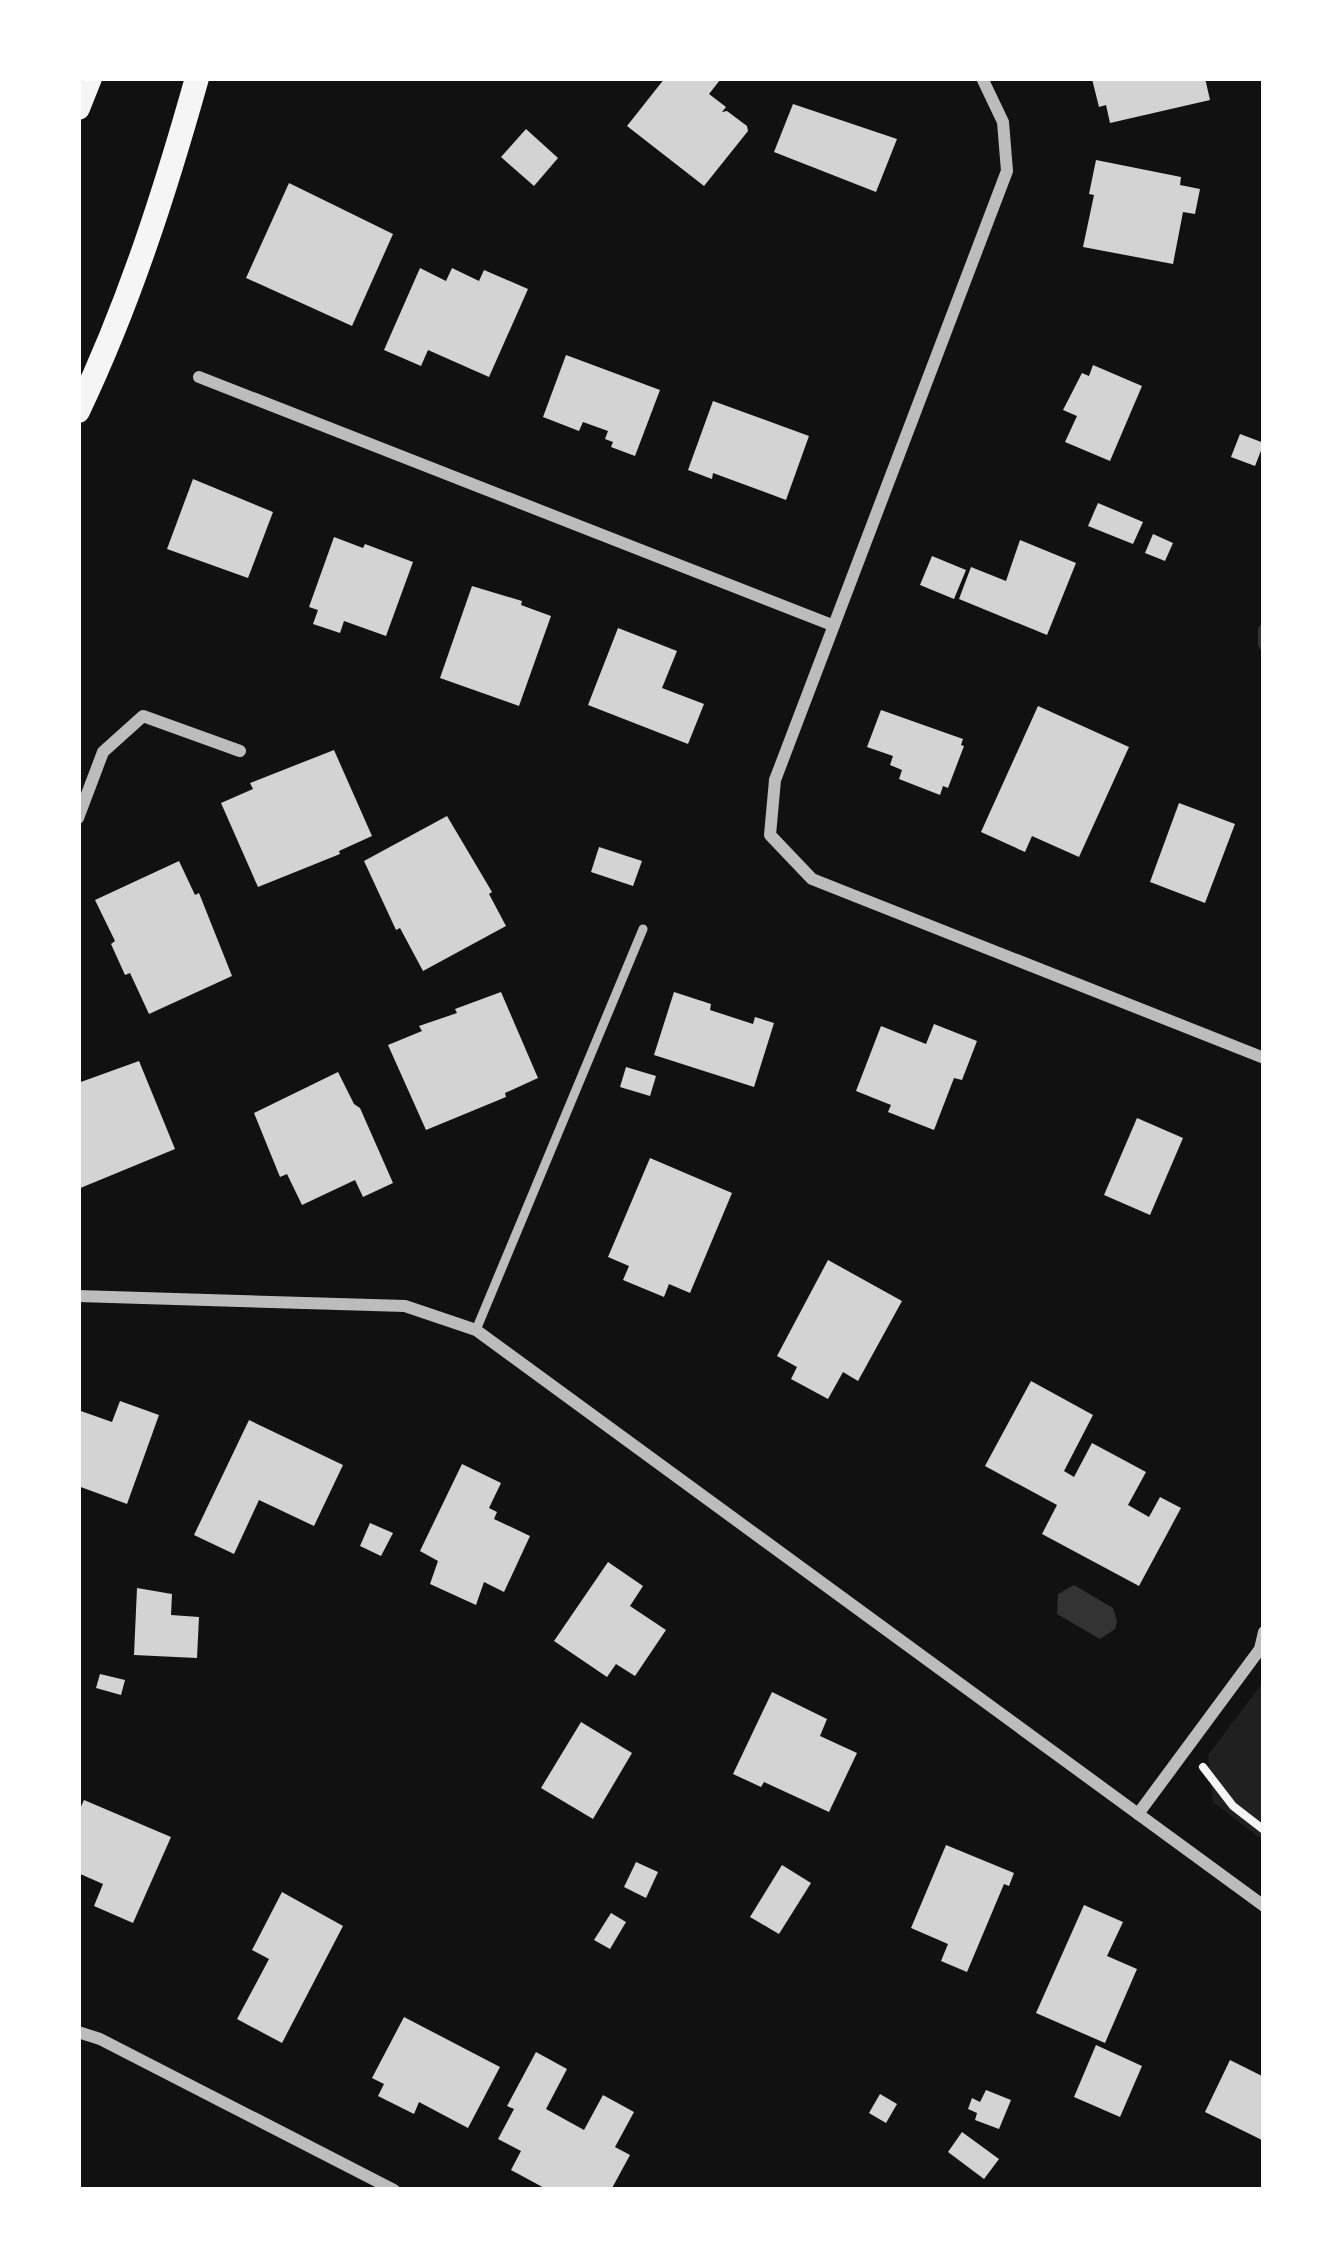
<svg xmlns="http://www.w3.org/2000/svg" width="1342" height="2268" font-family="Quicksand,sans-serif">
<style>
.green{fill:#202020}
.water{fill:#333}
.lines{fill:none;stroke-linecap:round;stroke-linejoin:round}
.stream{stroke:#333;stroke-width:12}
.building{fill:#d3d3d3}
.path{stroke:#f5f5f5;stroke-width:8}
.service{stroke:#bcbcbc;stroke-width:9}
.minor{stroke:#bcbcbc;stroke-width:12}
.secondary{stroke:#f5f5f5;stroke-width:24}
</style>
<rect width="100%" height="100%" fill="#111"/>
<!-- green -->
<polygon class="green" points="1264,1681 1264,1841 1213,1802 1208,1755"/>
<!-- water -->
<polygon class="water" points="1074,1585 1113,1608 1117,1621 1115,1629 1100,1639 1057,1614 1058,1594"/>
<g class="lines">
<!-- stream -->
<polyline class="stream" points="1264,630 1264,644"/>
</g>
<!-- building -->
<g class="building">
<polygon points="665,78 717,78 720,80 709,94 726,107 722,112 727,111 747,126 748,131 704,186 627,126"/>
<polygon points="1096,78 1205,78 1210,100 1110,123 1106,105 1099,107 1092,79"/>
<polygon points="793,104 897,139 876,192 774,152"/>
<polygon points="526,129 558,158 534,186 501,157"/>
<polygon points="1096,160 1181,177 1180,185 1200,189 1195,214 1183,212 1173,264 1083,247 1094,195 1089,194"/>
<polygon points="289,183 393,234 352,326 246,278"/>
<polygon points="420,268 446,281 452,268 479,281 484,270 528,289 489,377 428,350 421,366 384,350"/>
<polygon points="566,355 660,390 635,456 611,447 613,442 605,439 608,431 583,422 579,431 543,417"/>
<polygon points="1093,365 1142,386 1110,461 1065,442 1077,416 1063,410 1082,373 1089,376"/>
<polygon points="713,401 809,436 786,500 713,473 712,479 688,470"/>
<polygon points="1240,434 1264,443 1255,466 1231,457"/>
<polygon points="193,479 273,512 248,578 167,549"/>
<polygon points="1098,503 1143,522 1133,544 1088,526"/>
<polygon points="1153,534 1173,543 1165,561 1145,553"/>
<polygon points="334,537 363,548 365,544 413,562 386,636 344,621 340,633 313,624 318,610 309,607"/>
<polygon points="1020,540 1076,563 1047,635 959,599 971,567 1006,581"/>
<polygon points="932,556 966,570 954,599 920,585"/>
<polygon points="472,586 522,601 521,605 551,616 519,706 440,678"/>
<polygon points="618,628 677,651 662,688 704,704 688,744 588,705"/>
<polygon points="1038,706 1129,747 1079,857 1032,836 1025,852 981,832"/>
<polygon points="881,710 963,739 961,745 964,746 948,788 943,786 940,795 899,779 902,770 890,765 893,756 867,747"/>
<polygon points="334,750 372,836 339,851 340,854 258,887 221,803 253,789 250,783"/>
<polygon points="1179,803 1235,824 1205,903 1150,882"/>
<polygon points="447,816 492,892 489,894 506,926 423,971 400,928 396,930 364,861"/>
<polygon points="599,847 642,861 633,886 591,872"/>
<polygon points="179,861 195,895 199,893 232,976 149,1014 130,973 125,975 111,944 115,941 95,900"/>
<polygon points="501,992 538,1078 505,1093 506,1097 426,1130 388,1045 422,1031 419,1026 457,1013 455,1009"/>
<polygon points="674,992 711,1004 710,1010 753,1024 755,1017 774,1023 754,1087 654,1055"/>
<polygon points="934,1024 977,1041 962,1080 954,1078 934,1130 888,1112 891,1105 856,1091 881,1026 926,1044"/>
<polygon points="139,1061 175,1149 78,1189 78,1083"/>
<polygon points="626,1067 656,1076 650,1096 620,1087"/>
<polygon points="338,1072 354,1104 360,1108 393,1183 363,1197 355,1180 302,1205 287,1174 280,1177 254,1113"/>
<polygon points="1137,1118 1183,1138 1150,1215 1104,1195"/>
<polygon points="650,1158 732,1193 690,1293 669,1284 664,1297 623,1280 629,1266 608,1257"/>
<polygon points="828,1260 902,1301 858,1381 843,1372 828,1399 791,1379 797,1367 777,1356"/>
<polygon points="1031,1381 1093,1415 1064,1471 1074,1477 1092,1443 1146,1472 1128,1505 1149,1517 1160,1497 1181,1508 1139,1586 1042,1534 1057,1505 985,1466"/>
<polygon points="120,1401 159,1415 127,1504 78,1486 78,1410 112,1422"/>
<polygon points="249,1420 343,1465 314,1526 259,1500 234,1554 194,1535"/>
<polygon points="462,1464 501,1483 489,1508 497,1512 494,1519 530,1536 504,1592 484,1582 476,1605 430,1584 438,1561 420,1551"/>
<polygon points="370,1523 393,1533 381,1556 360,1546"/>
<polygon points="608,1562 643,1586 630,1606 666,1630 635,1676 616,1664 607,1677 554,1641"/>
<polygon points="137,1588 172,1594 171,1615 199,1617 197,1658 134,1655"/>
<polygon points="100,1674 125,1680 121,1695 96,1688"/>
<polygon points="772,1692 827,1719 820,1736 857,1753 829,1812 764,1782 761,1787 733,1774"/>
<polygon points="581,1722 632,1753 593,1819 541,1788"/>
<polygon points="84,1800 171,1837 133,1923 94,1906 103,1884 78,1873 78,1813"/>
<polygon points="946,1845 1014,1873 1009,1886 1004,1884 967,1972 941,1961 948,1944 911,1928"/>
<polygon points="636,1862 658,1872 646,1898 624,1887"/>
<polygon points="782,1865 811,1883 779,1934 750,1917"/>
<polygon points="282,1892 343,1926 282,2043 237,2019 269,1959 252,1950"/>
<polygon points="1084,1905 1123,1922 1107,1956 1137,1969 1105,2043 1036,2013"/>
<polygon points="611,1913 626,1922 610,1949 594,1940"/>
<polygon points="404,2017 500,2067 468,2128 419,2102 414,2114 378,2096 384,2084 372,2078"/>
<polygon points="1096,2045 1142,2066 1120,2117 1074,2097"/>
<polygon points="536,2052 567,2069 546,2109 584,2130 603,2095 634,2112 615,2147 630,2155 611,2190 548,2190 511,2170 521,2151 498,2139 514,2109 507,2106"/>
<polygon points="1230,2060 1264,2077 1264,2141 1205,2112"/>
<polygon points="986,2090 1011,2100 999,2129 975,2120 977,2113 968,2109 972,2098 980,2102"/>
<polygon points="880,2094 897,2104 886,2123 869,2113"/>
<polygon points="962,2132 999,2159 984,2179 948,2152"/>
</g>
<g class="lines">
<!-- path -->
<polyline class="path" points="1203,1767 1233,1806 1264,1830"/>
<!-- service -->
<polyline class="service" points="476,1330 643,929"/>
<!-- minor -->
<g class="minor">
<polyline points="982,78 1003,122 1007,171 775,780 770,835 812,879 1264,1058"/>
<polyline points="199,377 832,625"/>
<polyline points="78,818 103,752 143,716 240,751"/>
<polyline points="78,1296 405,1306 476,1330 1264,1906"/>
<polyline points="1138,1814 1260,1649 1264,1632"/>
<polyline points="78,2032 100,2039 394,2190"/>
</g>
<!-- secondary -->
<g class="secondary">
<polyline points="78,108 90,78"/>
<path d="M78 411C129 304 165 192 197 78"/>
</g>
</g>
<!-- border -->
<rect width="1342" height="2268" fill="none" stroke="#ffffff" stroke-width="162"/>
</svg>
